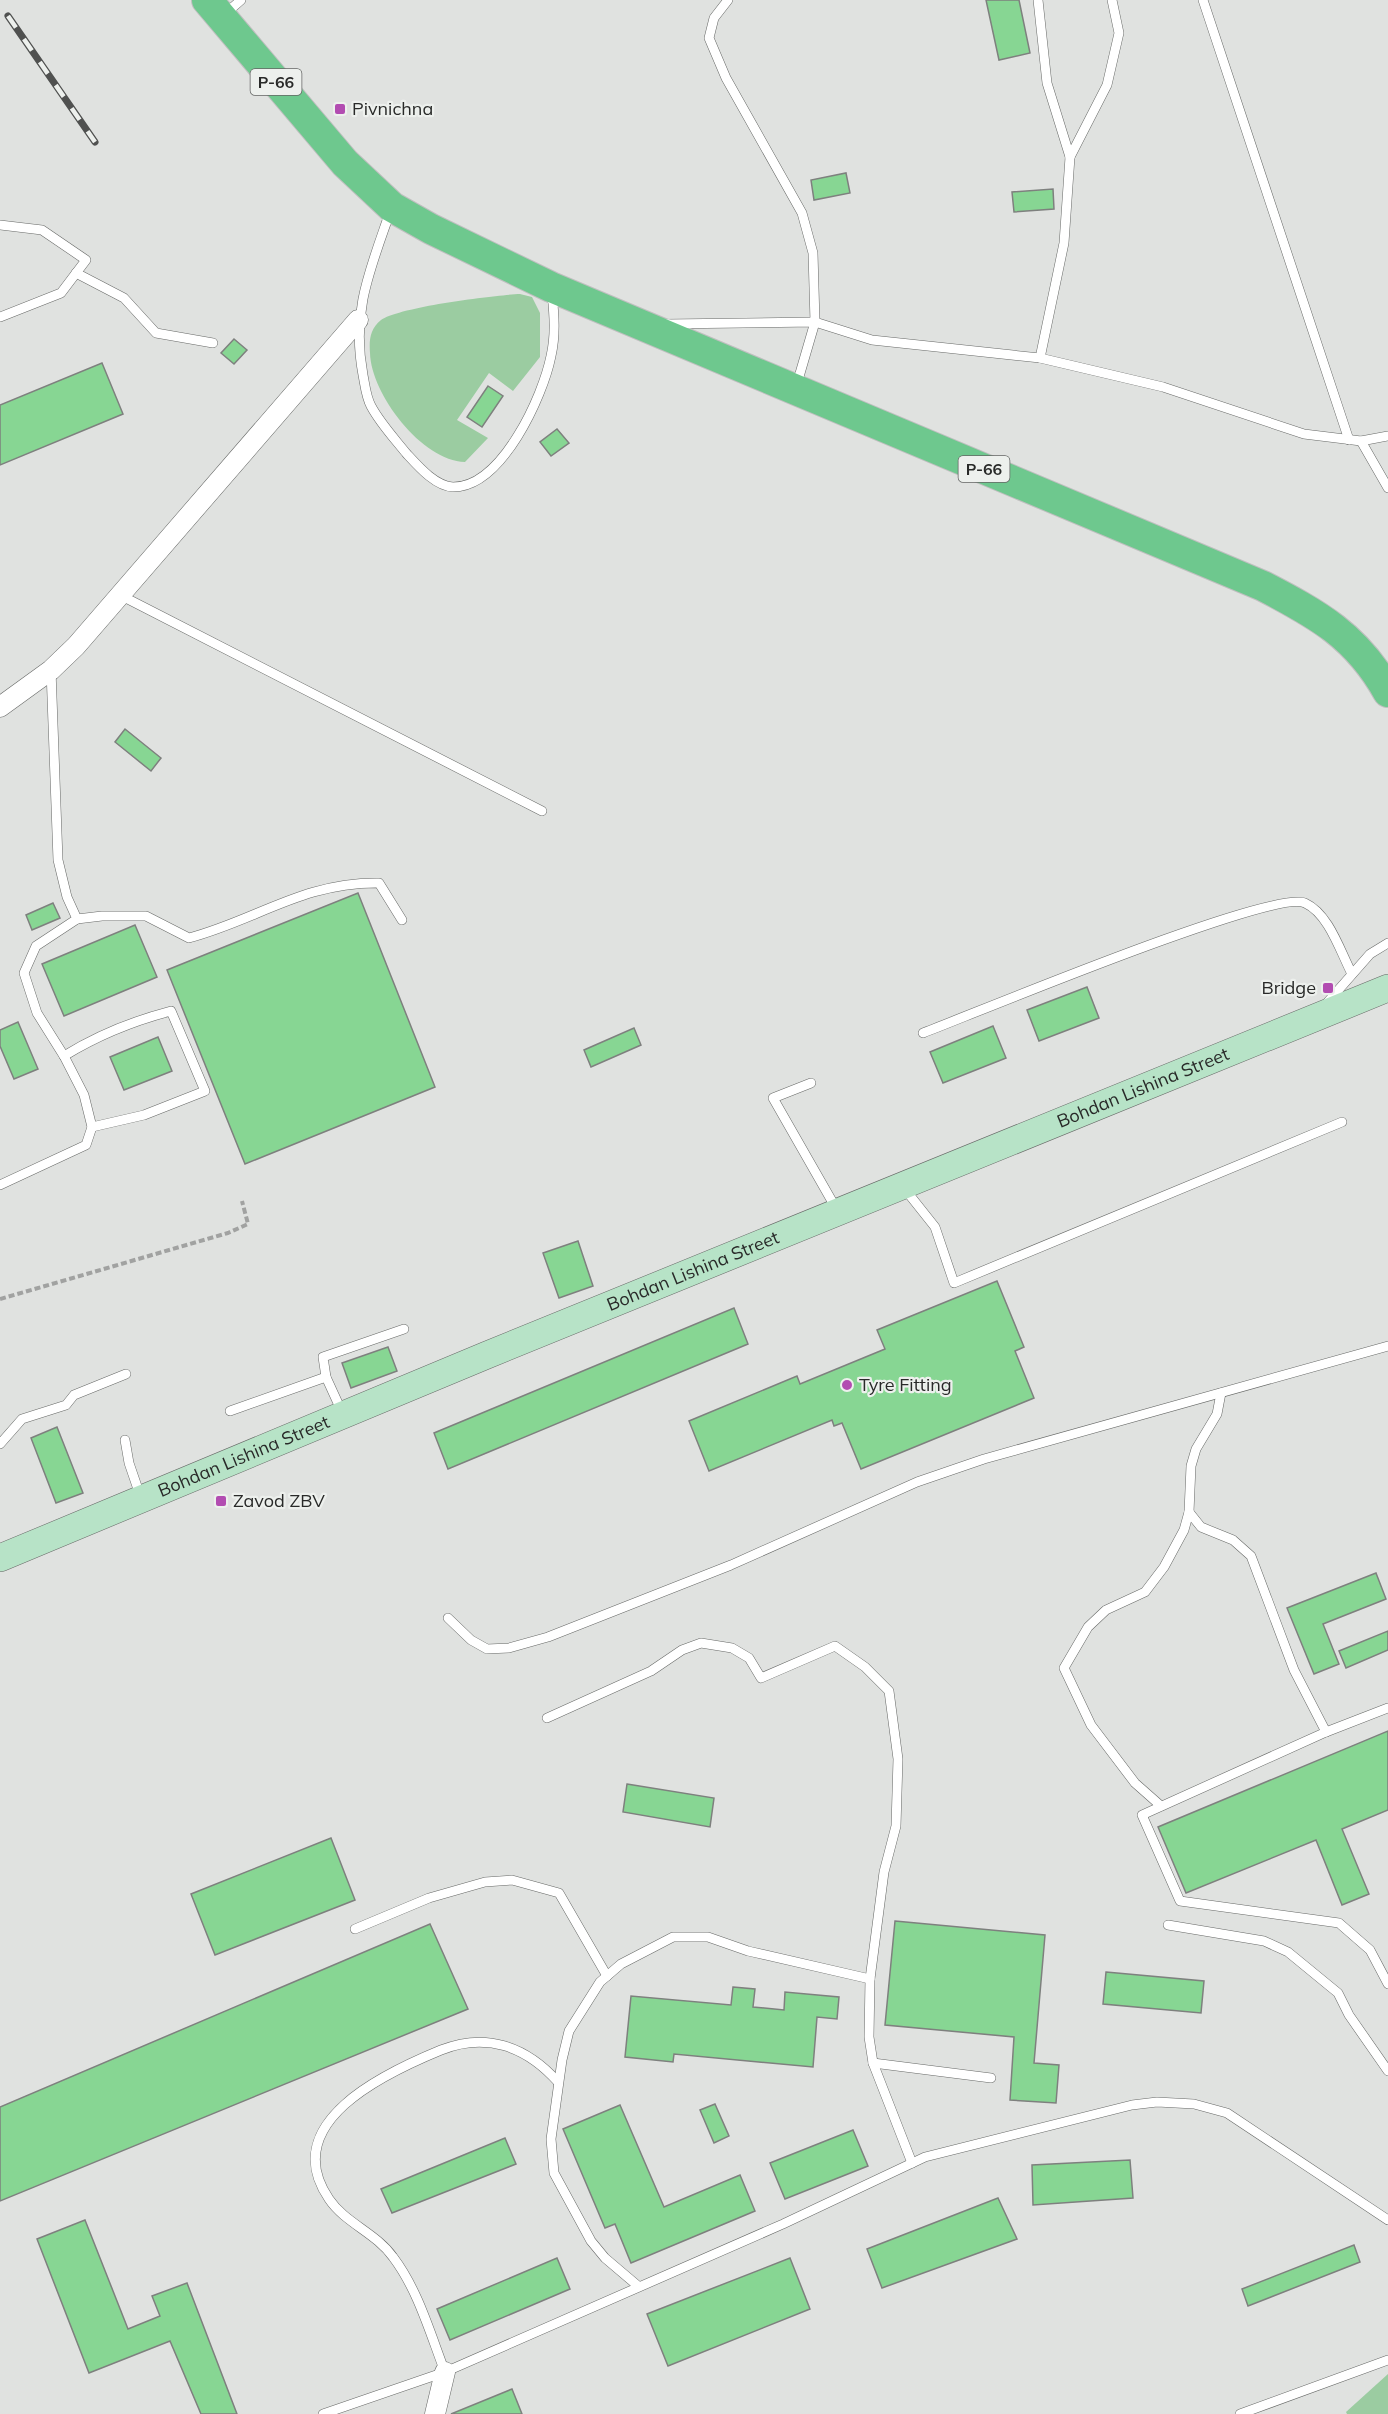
<svg xmlns="http://www.w3.org/2000/svg" width="1388" height="2414" font-family="Mulish,sans-serif">
<style>
.green{fill:#9bcca1}
.building{fill:#87d693;stroke:#7e807e;stroke-width:1.5}
.lines{fill:none;stroke-linecap:round;stroke-linejoin:round}
.service-casing{stroke:#676967;stroke-width:10}
.minor-casing{stroke:#676967;stroke-width:21}
.secondary-casing{stroke:#676967;stroke-width:28}
.primary-casing{stroke:#bfbfbf;stroke-width:32}
.path{stroke:#a1a2a1;stroke-width:4;stroke-dasharray:6 3;stroke-linecap:butt}
.service{stroke:#fff;stroke-width:9}
.minor{stroke:#fff;stroke-width:20}
.secondary{stroke:#b7e3c7;stroke-width:27}
.primary{stroke:#6ec88e;stroke-width:30}
.rail-casing{stroke:#505150;stroke-width:7}
.rail{stroke:#edf0ed;stroke-width:4.5;stroke-dasharray:14;stroke-linecap:butt}
.poi-dot{fill:#b24cb1;stroke:#edf0ed;stroke-width:2}
.labels{text-anchor:middle;stroke-width:4.5;stroke-linejoin:round;paint-order:stroke}
.shield{fill:#edf0ed;stroke:#646564;stroke-width:1.5}
.shield-label{font-size:16px;font-weight:bold;fill:#292a29}
.poi-label{font-size:18px;fill:#292a29;stroke:#edf0ed;text-anchor:start}
.street-label{font-size:18px;fill:#292a29;stroke:#edf0ed}
</style>
<rect width="100%" height="100%" fill="#e0e2e0"/>
<!-- green -->
<g class="green">
<path d="M520 294 532 297 540 313V357L513 391 489 373 457 420 488 438 465 462C422 461 371 394 370 353 369 340 370 329 381 320 399 307 495 295 520 294Z"/>
<polygon points="1388,2374 1388,2414 1347,2414 1346,2412"/>
</g>
<!-- building -->
<g class="building">
<polygon points="986,0 1019,0 1030,53 999,60"/>
<polygon points="846,173 850,193 814,200 811,180"/>
<polygon points="1053,189 1054,209 1014,212 1012,192"/>
<polygon points="234,339 247,350 234,364 221,353"/>
<polygon points="102,363 123,414 0,465 0,405"/>
<polygon points="488,386 503,396 482,427 467,417"/>
<polygon points="557,429 569,443 551,456 540,442"/>
<polygon points="125,729 161,758 151,771 115,742"/>
<polygon points="358,893 435,1087 245,1164 167,970"/>
<polygon points="53,903 60,918 32,930 26,915"/>
<polygon points="135,925 157,977 64,1016 42,964"/>
<polygon points="1087,987 1099,1018 1039,1041 1027,1010"/>
<polygon points="18,1022 38,1069 14,1079 0,1046 0,1030"/>
<polygon points="993,1026 1006,1058 943,1083 930,1052"/>
<polygon points="634,1028 641,1045 591,1067 584,1050"/>
<polygon points="158,1037 172,1071 124,1090 110,1057"/>
<polygon points="578,1241 593,1286 559,1298 543,1253"/>
<polygon points="997,1281 1024,1347 1015,1351 1034,1398 861,1469 842,1423 834,1426 832,1420 709,1471 689,1421 797,1376 800,1384 885,1349 877,1330"/>
<polygon points="734,1308 748,1344 448,1469 434,1433"/>
<polygon points="388,1347 397,1371 351,1388 342,1363"/>
<polygon points="57,1427 83,1493 56,1503 31,1438"/>
<polygon points="1376,1573 1386,1599 1323,1624 1339,1664 1314,1674 1287,1608"/>
<polygon points="1388,1631 1388,1650 1346,1668 1339,1651"/>
<polygon points="1388,1731 1388,1810 1342,1829 1369,1894 1342,1905 1316,1840 1186,1893 1158,1827"/>
<polygon points="627,1784 714,1798 710,1827 623,1812"/>
<polygon points="331,1838 355,1900 215,1955 191,1894"/>
<polygon points="895,1921 1045,1935 1034,2063 1059,2065 1056,2103 1010,2100 1014,2037 885,2025"/>
<polygon points="430,1924 468,2009 0,2201 0,2107"/>
<polygon points="1106,1972 1204,1981 1201,2013 1103,2004"/>
<polygon points="733,1987 755,1989 753,2007 784,2010 785,1992 839,1997 837,2019 817,2017 813,2067 674,2054 673,2062 625,2057 631,1996 731,2005"/>
<polygon points="715,2104 729,2136 714,2143 700,2110"/>
<polygon points="620,2105 664,2207 740,2175 755,2211 631,2263 615,2224 605,2228 563,2129"/>
<polygon points="853,2130 868,2166 785,2199 770,2163"/>
<polygon points="505,2138 516,2164 392,2213 381,2189"/>
<polygon points="1130,2160 1133,2198 1033,2205 1032,2165"/>
<polygon points="998,2198 1017,2239 882,2288 867,2249"/>
<polygon points="85,2220 128,2329 160,2316 152,2296 187,2283 237,2414 201,2414 170,2341 89,2373 37,2239"/>
<polygon points="1354,2245 1360,2262 1248,2306 1242,2289"/>
<polygon points="557,2258 570,2289 450,2340 437,2309"/>
<polygon points="790,2258 810,2309 668,2366 647,2314"/>
<polygon points="512,2389 522,2414 451,2414"/>
</g>
<g class="lines">
<!-- service casing -->
<g class="service-casing">
<g id="service">
<polyline points="728,0 714,18 709,38 726,78 802,213 813,253 815,322 796,387"/>
<polyline points="1038,0 1047,83 1070,157 1064,243 1040,358"/>
<polyline points="1203,0 1349,440"/>
<polyline points="225,14 241,0"/>
<polyline points="1070,157 1107,85 1119,33 1112,0"/>
<path d="M390 212C370 270 351 312 363 375 365 385 366 397 371 406 380 423 394 438 406 453 418 466 435 486 453 487 502 487 543 396 551 356 556 334 554 314 552 292"/>
<polyline points="0,225 42,230 86,260 61,293 0,317"/>
<polyline points="76,273 124,298 156,333 213,343"/>
<polyline points="666,324 815,322 872,340 1040,358 1163,387 1304,434 1361,441 1388,436"/>
<polyline points="1361,441 1388,488"/>
<polyline points="120,595 542,811"/>
<path d="M77 919 102 916H146L189 938C257 920 303 882 379 883L402 920"/>
<polyline points="1326,1004 1370,954 1388,943"/>
<path d="M923 1033C973 1014 1275 888 1305 903 1329 914 1340 951 1352 974"/>
<path d="M64 1056C98 1035 133 1021 171 1011L205 1091 144 1115 92 1127"/>
<polyline points="811,1083 773,1098 837,1210"/>
<polyline points="0,1185 86,1145 92,1127 84,1095 64,1056 37,1013 24,973 36,946 77,919 67,897 58,860 51,670"/>
<polyline points="904,1188 935,1227 954,1283 1342,1122"/>
<polyline points="230,1411 326,1377"/>
<polyline points="342,1412 326,1377 323,1357 404,1329"/>
<polyline points="125,1440 129,1463 141,1498"/>
<polyline points="0,1444 22,1419 66,1405 74,1395 126,1374"/>
<polyline points="1189,1512 1201,1527 1233,1540 1251,1556 1294,1670 1326,1732"/>
<polyline points="448,1618 471,1640 487,1649 509,1648 548,1637 731,1565 917,1482 984,1459 1388,1346"/>
<polyline points="1388,1708 1326,1732 1142,1815 1180,1901 1339,1923 1370,1950 1388,1984"/>
<polyline points="547,1718 651,1671 682,1650 701,1643 732,1648 749,1658 761,1678 835,1646 865,1667 889,1691 898,1759 896,1826 884,1872 870,1979"/>
<polyline points="1161,1806 1135,1783 1091,1725 1064,1668 1088,1627 1106,1610 1145,1592 1164,1567 1184,1530 1189,1512 1191,1466 1196,1449 1217,1414 1221,1393"/>
<polyline points="1168,1925 1264,1941 1288,1952 1338,1993 1349,2015 1388,2071"/>
<polyline points="355,1929 429,1898 485,1882 512,1880 559,1893 607,1976"/>
<polyline points="873,2063 991,2078"/>
<polyline points="638,2286 605,2258 591,2241 554,2173 551,2139 562,2060 569,2031 600,1982 621,1964 673,1937 708,1937 748,1951 870,1979 869,2037 873,2063 912,2163"/>
<path d="M445 2372C430 2333 418 2290 393 2257 376 2233 345 2223 329 2199 277 2123 385 2073 441 2050 486 2032 526 2046 558 2082"/>
<polyline points="323,2414 445,2372 783,2224 925,2157 1132,2105 1157,2102 1194,2104 1227,2113 1388,2220"/>
<polyline points="1240,2414 1388,2360"/>
</g>
</g>
<!-- minor casing -->
<g class="minor-casing">
<g id="minor">
<polyline points="0,707 51,670 76,646 358,320"/>
<polyline points="435,2414 445,2372"/>
</g>
</g>
<!-- secondary casing -->
<g class="secondary-casing">
<g id="secondary">
<path id="s1" d="M0 1558 487 1355 1388 988"/>
</g>
</g>
<!-- primary casing -->
<g class="primary-casing">
<path id="primary" d="M207 0 345 163 392 207 431 229 551 287 1263 586C1317 614 1357 636 1388 692"/>
</g>
<!-- path -->
<polyline class="path" points="0,1299 228,1233 248,1224 242,1201"/>
<!-- service -->
<use href="#service" class="service"/>
<!-- minor -->
<use href="#minor" class="minor"/>
<!-- secondary -->
<use href="#secondary" class="secondary"/>
<!-- primary -->
<use href="#primary" class="primary"/>
<!-- rail casing -->
<g class="rail-casing">
<polyline id="rail" points="8,16 95,142"/>
</g>
<!-- rail -->
<use href="#rail" class="rail"/>
</g>
<!-- markers -->
<g class="poi-dot">
<rect x="334" y="103" width="12" height="12" rx="3"/>
<rect x="1322" y="982" width="12" height="12" rx="3"/>
<circle cx="847" cy="1385" r="6"/>
<rect x="215" y="1495" width="12" height="12" rx="3"/>
</g>
<g class="labels">
<!-- shield labels -->
<g class="shield">
<rect x="250.5" y="69" width="51" height="26" rx="4.5"/>
<rect x="958.5" y="456" width="51" height="26" rx="4.5"/>
</g>
<g class="shield-label">
<text x="276" y="88">Р-66</text>
<text x="984" y="475">Р-66</text>
</g>
<!-- poi labels -->
<g class="poi-label">
<text x="352" y="115">Pivnichna</text>
<text x="1316" y="994" text-anchor="end">Bridge</text>
<text x="859" y="1391">Tyre Fitting</text>
<text x="233" y="1507">Zavod ZBV</text>
</g>
<!-- street labels -->
<g class="street-label">
<text dy="6" stroke="none"><textPath href="#s1" startOffset="1236">Bohdan Lishina Street</textPath></text>
<text dy="6" stroke="none"><textPath href="#s1" startOffset="750">Bohdan Lishina Street</textPath></text>
<text dy="6" stroke="none"><textPath href="#s1" startOffset="264">Bohdan Lishina Street</textPath></text>
</g>
</g>
</svg>
